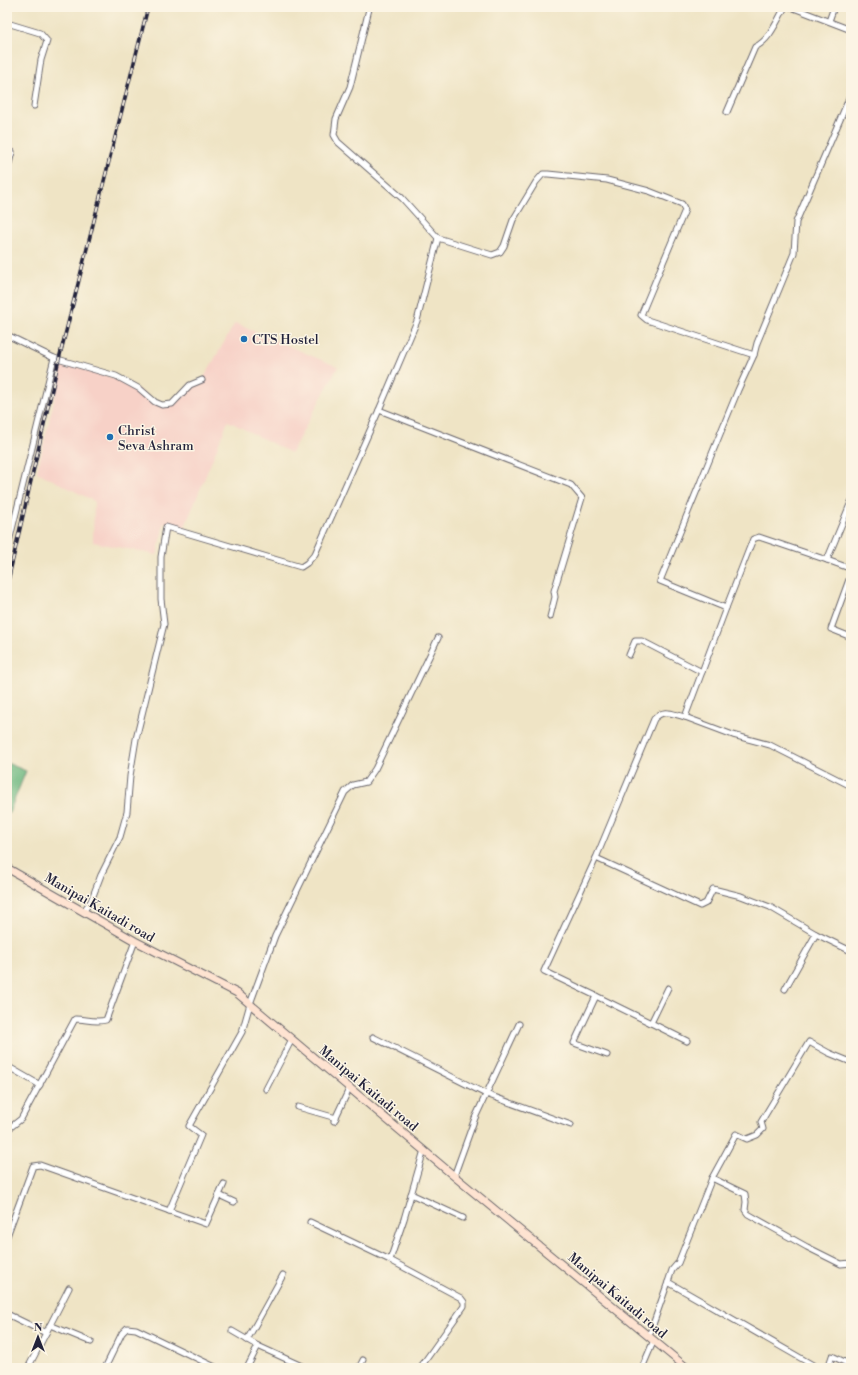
<svg xmlns="http://www.w3.org/2000/svg" width="858" height="1375" font-family="'Libre Bodoni',serif">
<style>
.built{fill:#f7d1c7}
.forest{fill:#6cb77f;stroke:#476c5d}
.lines{fill:none;stroke-linecap:round;stroke-linejoin:round}
.street-casing{stroke:#6a666b;stroke-width:7}
.secondary-casing{stroke:#6a666b;stroke-width:9}
.street{stroke:#fff;stroke-width:5}
.secondary{stroke:#fee3d1;stroke-width:7}
.rail-casing{stroke:#22223b;stroke-width:3.5}
.rail{stroke:#fcf5e5;stroke-width:2;stroke-dasharray:6;stroke-linecap:butt}
.poi-dot{fill:#1f6fb2;stroke:#fcf5e5;stroke-width:1.5}
.labels{text-anchor:middle;stroke-width:3;stroke-linejoin:round;paint-order:stroke}
.poi-label{font-size:13px;fill:#22223b;stroke:#fcf5e5;text-anchor:start}
.street-label{font-size:13px;fill:#22223b;stroke:#fcf5e5}
</style>
<rect width="100%" height="100%" fill="#fcf5e5"/>
<filter id="ink" filterUnits="userSpaceOnUse"><feTurbulence type="fractalNoise" baseFrequency=".025" numOctaves="2"/><feDisplacementMap in="SourceGraphic" scale="8" xChannelSelector="R" yChannelSelector="G"/><feConvolveMatrix kernelMatrix="1 2 1 2 8 2 1 2 1" color-interpolation-filters="sRGB"/></filter>
<filter id="wash" filterUnits="userSpaceOnUse"><feTurbulence type="fractalNoise" baseFrequency=".012" numOctaves="4" result="noise"/><feDisplacementMap in="SourceGraphic" scale="16" xChannelSelector="R" yChannelSelector="G"/><feGaussianBlur stdDeviation="0.9" result="paint"/><feColorMatrix in="noise" values="0 0 0 0 0 0 0 0 0 0 0 0 0 0 0 0 0 1.4 0 .05"/><feComposite in="paint" operator="in"/></filter>
<g filter="url(#wash)">
<rect width="100%" height="100%" fill="#efe4c5"/>
<!-- built -->
<polygon class="built" points="235,323 338,367 291,453 228,421 184,529 164,523 157,555 93,542 94,501 37,472 63,362 115,378 139,390 154,403 173,405 191,386 202,381"/>
<!-- forest -->
<polygon class="forest" points="7,763 26,771 9,813 7,812"/>
</g>
<g filter="url(#ink)">
<g class="lines">
<!-- street casing -->
<g class="street-casing">
<g id="street">
<polyline points="791,7 851,30"/>
<polyline points="369,9 350,87 336,119 334,135 338,142 402,198 438,238 492,255 500,252 504,246 513,220 536,182 543,174 548,174 607,180 649,191 682,204 685,210 641,315 647,320 754,355"/>
<polyline points="829,21 834,7"/>
<polyline points="7,23 40,33 47,41 41,60 34,106"/>
<path d="M727 112 755 47C770 40 777 21 785 7"/>
<polyline points="7,171 12,152"/>
<polyline points="7,335 54,358 7,550"/>
<polyline points="54,358 116,376 140,389 155,402 162,405 172,404 190,385 202,380"/>
<polyline points="379,410 571,485 582,498 554,591 555,597 550,617"/>
<polyline points="851,502 827,560 849,568 851,572"/>
<polyline points="851,574 831,629 851,637"/>
<polyline points="726,608 753,539 759,537 827,560"/>
<polyline points="629,655 635,641 642,641 702,672"/>
<polyline points="685,717 733,735 770,745 851,786"/>
<polyline points="596,858 700,906 706,903 713,889 741,896 770,907 816,934 851,951"/>
<polyline points="83,912 91,901 101,875 120,837 127,812 130,776 136,739 164,624 161,599 161,557 166,527 301,567 307,563 315,554 379,410 417,321 438,238"/>
<polyline points="785,989 816,934"/>
<polyline points="596,996 651,1023 668,988"/>
<polyline points="651,1023 687,1041"/>
<polyline points="373,1037 486,1094 571,1125"/>
<path d="M607 1055 574 1043 596 996 544 971 596 858 654 719C664 708 672 714 685 717L726 608 660 581 738 390 754 355 757 343 794 253 796 222 851 94"/>
<polyline points="7,1066 40,1085"/>
<polyline points="266,1089 292,1039"/>
<polyline points="298,1107 336,1118"/>
<polyline points="334,1121 350,1087"/>
<path d="M7 1130 21 1119 75 1019C85 1019 96 1023 106 1020L135 941"/>
<polyline points="454,1176 475,1118 519,1024"/>
<polyline points="712,1178 745,1194 746,1202 745,1210 748,1214 807,1247 841,1264 851,1263"/>
<polyline points="411,1194 463,1218"/>
<polyline points="219,1195 234,1202"/>
<polyline points="169,1211 201,1135 189,1126 242,1032 250,1004 275,936 345,792 353,785 366,782 375,769 438,638"/>
<polyline points="310,1222 390,1260"/>
<polyline points="7,1236 33,1166 40,1165 206,1224 224,1184"/>
<polyline points="668,1282 672,1270 678,1263 712,1178 736,1134 747,1139 757,1135 763,1129 761,1122 809,1042 829,1053 851,1062"/>
<polyline points="7,1314 46,1333"/>
<polyline points="50,1325 91,1342"/>
<polyline points="232,1331 258,1346 306,1368"/>
<polyline points="649,1336 668,1282 818,1368"/>
<polyline points="247,1340 283,1275"/>
<polyline points="28,1368 69,1288"/>
<polyline points="105,1368 122,1333 127,1328 136,1329 217,1368"/>
<polyline points="247,1368 258,1346"/>
<polyline points="359,1368 363,1360"/>
<polyline points="420,1368 464,1306 464,1302 461,1298 390,1260 404,1219 424,1150"/>
<polyline points="642,1368 654,1340"/>
<polyline points="828,1368 832,1356 851,1365"/>
</g>
</g>
<!-- secondary casing -->
<g class="secondary-casing">
<polyline id="secondary" points="7,868 135,941 237,993 454,1176 687,1368"/>
</g>
<!-- street -->
<use href="#street" class="street"/>
<!-- secondary -->
<use href="#secondary" class="secondary"/>
<!-- rail casing -->
<g class="rail-casing">
<polyline id="rail" points="7,585 59,359 148,7"/>
</g>
<!-- rail -->
<use href="#rail" class="rail"/>
</g>
</g>
<!-- markers -->
<g class="poi-dot">
<circle cx="244" cy="339" r="4"/>
<circle cx="110" cy="437" r="4"/>
</g>
<g class="labels">
<!-- poi labels -->
<g class="poi-label">
<text x="252" y="344">CTS Hostel</text>
<text x="118" y="435">Christ<tspan x="118" dy="15">Seva Ashram</tspan></text>
</g>
<!-- street labels -->
<g class="street-label">
<text transform="translate(100 907) rotate(30)" y="5">Manipai Kaitadi road</text>
<text transform="translate(369 1088) rotate(40)" y="5">Manipai Kaitadi road</text>
<text transform="translate(618 1295) rotate(40)" y="5">Manipai Kaitadi road</text>
</g>
</g>
<!-- margin -->
<rect width="858" height="1375" fill="none" stroke="#fcf5e5" stroke-width="24"/>
<!-- north arrow -->
<g transform="translate(38 1337)" stroke="#fcf5e5" stroke-width="3" paint-order="stroke">
<path d="M0-3L7 15L0 10L-7 15Z" fill="#22223b"/>
<text y="-6" font-size="11" font-weight="bold" text-anchor="middle" fill="#22223b">N</text>
</g>
</svg>
